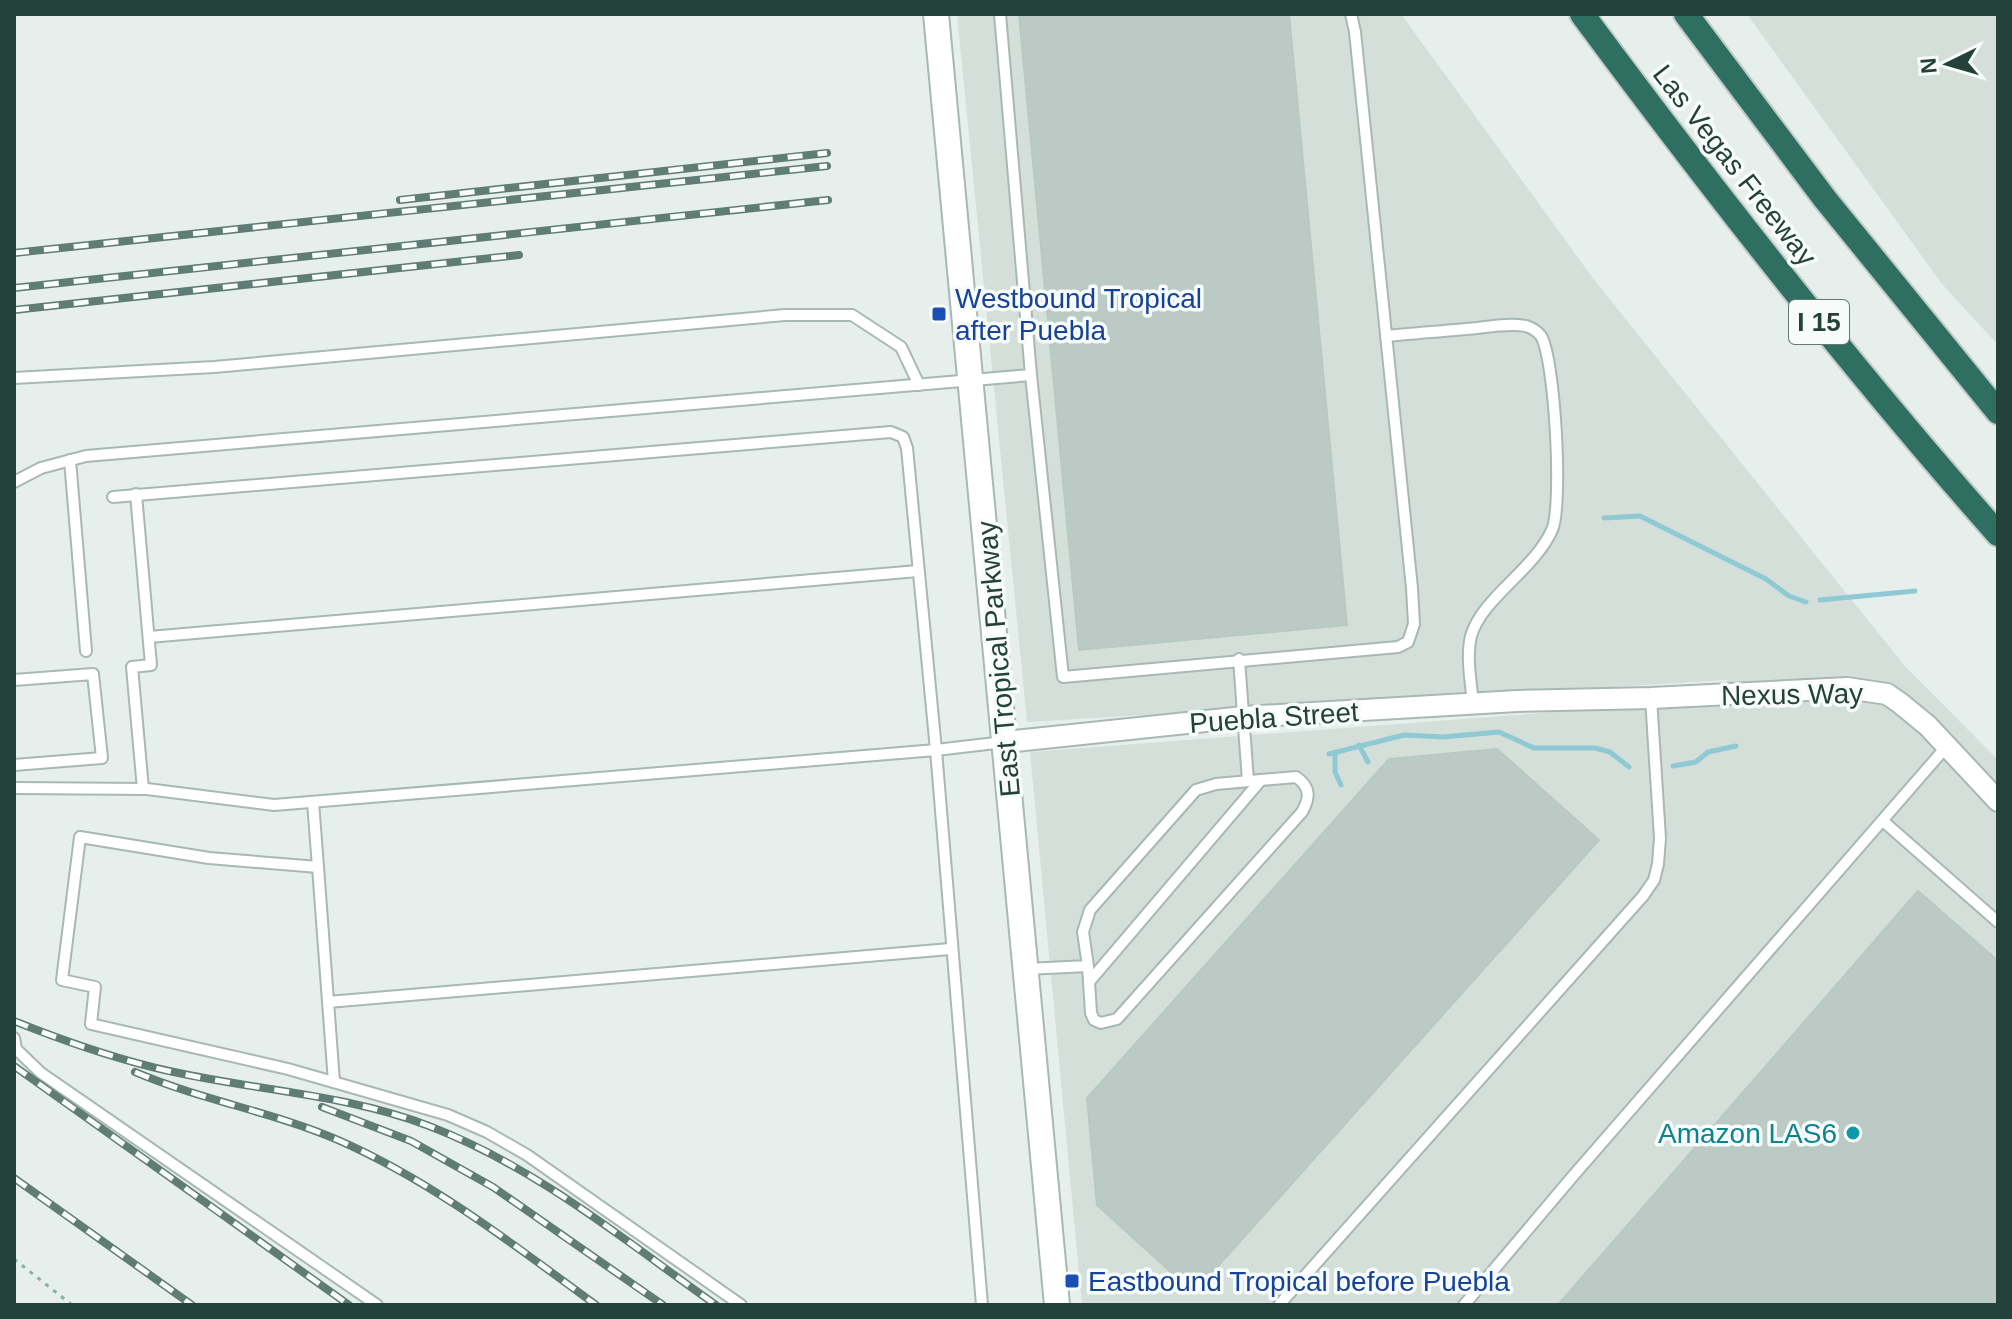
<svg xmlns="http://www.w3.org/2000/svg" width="2012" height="1319" font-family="Helvetica,sans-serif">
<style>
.built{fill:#d4dfda}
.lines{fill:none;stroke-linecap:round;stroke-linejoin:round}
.stream{stroke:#8ec9d4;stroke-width:5}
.building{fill:#bbcac4;stroke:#b8c9c2;stroke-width:2}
.service-casing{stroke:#a8b8b2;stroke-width:14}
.minor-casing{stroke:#a8b8b2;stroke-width:24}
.tertiary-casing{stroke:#a8b8b2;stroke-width:28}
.motorway-casing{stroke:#c2cac8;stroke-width:28}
.path{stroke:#86b3a5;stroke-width:3;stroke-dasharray:4 6;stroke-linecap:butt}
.service{stroke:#fff;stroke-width:10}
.minor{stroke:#fff;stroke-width:20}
.tertiary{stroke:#fff;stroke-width:24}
.motorway{stroke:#2f6f62;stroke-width:24}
.rail-casing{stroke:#5f7d75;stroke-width:8}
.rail{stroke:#f7fbf9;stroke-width:5;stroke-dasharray:15;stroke-linecap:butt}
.transit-dot{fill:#1a4fb4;stroke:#f7fbf9;stroke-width:3}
.culture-dot{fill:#0f9aa8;stroke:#f7fbf9;stroke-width:3}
.labels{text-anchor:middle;stroke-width:7;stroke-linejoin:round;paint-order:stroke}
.shield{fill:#f7fbf9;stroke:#637a73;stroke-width:2}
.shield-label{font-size:26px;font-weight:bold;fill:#24423a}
.street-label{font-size:28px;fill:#24423a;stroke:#f7fbf9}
.transit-label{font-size:28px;fill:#164399;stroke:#f7fbf9;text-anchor:start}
.culture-label{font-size:28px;fill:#0d838f;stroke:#f7fbf9;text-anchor:end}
</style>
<rect width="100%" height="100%" fill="#e6efeb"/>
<!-- built -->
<g class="built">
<polygon points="957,14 1401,14 1595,281 1904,665 1998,760 1998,1305 1082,1305 1030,752 1711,700 1728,680 1027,722"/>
<polygon points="1747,14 1998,14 1998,345 1942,284"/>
</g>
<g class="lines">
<!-- stream -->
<g class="stream">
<polyline points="1604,518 1640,516 1766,579 1789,596 1806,602"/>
<polyline points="1820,600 1915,591"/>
<polyline points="1359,745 1368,762"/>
<polyline points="1335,752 1335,772 1341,785"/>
<polyline points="1329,754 1404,735 1443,737 1499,732 1534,748 1595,748 1610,752 1629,767"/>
<polyline points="1673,766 1696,762 1708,752 1736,746"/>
</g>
</g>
<!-- building -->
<g class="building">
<polygon points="1019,14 1289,14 1347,625 1079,650"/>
<polygon points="1497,749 1599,840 1194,1293 1097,1205 1087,1098 1389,759"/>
<polygon points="1918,891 1998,961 1998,1305 1558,1305"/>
</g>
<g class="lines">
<!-- service casing -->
<g class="service-casing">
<g id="service">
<polyline points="1000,14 1031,375 1063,677 1398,647 1408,642 1414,624 1412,588 1355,32 1351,14"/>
<path d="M1386 336C1416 333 1447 331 1477 328 1493 326 1511 323 1526 326 1532 328 1538 332 1541 336 1555 359 1563 506 1552 530 1534 570 1482 598 1471 636 1466 657 1471 682 1473 704"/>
<polyline points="14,378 214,367 785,315 852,315 901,347 919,385"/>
<polyline points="70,460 86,651"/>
<polyline points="14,482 41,468 86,456 1031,375"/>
<polyline points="136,494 151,665 132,667 143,789"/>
<polyline points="113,497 891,432 903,437 907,448 936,750 982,1305"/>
<polyline points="149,637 918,571"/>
<polyline points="1239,659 1248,781"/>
<polyline points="14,680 93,674 102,758 14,765"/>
<polyline points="14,788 147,789 274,805 936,750 1004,742"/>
<polyline points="313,802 318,867 209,858 80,837 62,980 95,987 91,1024 288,1069 448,1115 487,1132 527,1155 741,1305"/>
<polyline points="1883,821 1998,922"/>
<polyline points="318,867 334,1082"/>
<path d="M1026 969 1088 966 1091 1013 1094 1020 1101 1023 1117 1019 1302 812C1310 798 1311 787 1296 777L1216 784 1196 790 1090 910 1083 932 1088 966"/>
<polyline points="1089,982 1261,780"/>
<polyline points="328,1002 950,949"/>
<polyline points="14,1038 16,1049 41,1073 377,1305"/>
<polyline points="1279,1305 1643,896 1654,880 1658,864 1660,838 1651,698"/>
<polyline points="1464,1305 1573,1176 1947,746"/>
</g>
</g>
<!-- minor casing -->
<g class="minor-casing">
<polyline id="minor" points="1005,742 1244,717 1517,701 1651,698 1847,688 1887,694 1900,703 1928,726 1998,801"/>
</g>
<!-- tertiary casing -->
<g class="tertiary-casing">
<polyline id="tertiary" points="936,14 1057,1305"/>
</g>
<!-- motorway casing -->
<g class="motorway-casing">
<g id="motorway">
<path d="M1582 14C1714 192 1851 368 1998 534"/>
<polyline points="1686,14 1825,199 1998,412"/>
</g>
</g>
<!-- path -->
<polyline class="path" points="14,1259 72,1305"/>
<!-- service -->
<use href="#service" class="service"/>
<!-- minor -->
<use href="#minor" class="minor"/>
<!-- tertiary -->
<use href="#tertiary" class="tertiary"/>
<!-- motorway -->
<use href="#motorway" class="motorway"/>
<!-- rail casing -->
<g class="rail-casing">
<g id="rail">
<polyline points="400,200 827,153"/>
<polyline points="14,253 827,166"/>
<polyline points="14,288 828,200"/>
<polyline points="14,310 519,255"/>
<path d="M14 1021C59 1039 104 1055 152 1067 243 1090 341 1092 429 1126 536 1167 624 1240 716 1305"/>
<polyline points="14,1066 349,1305"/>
<path d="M135 1072C201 1100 273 1112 338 1140 432 1181 514 1245 596 1305"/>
<polyline points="322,1107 411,1141 493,1187 663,1305"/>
<polyline points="14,1178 192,1305"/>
</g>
</g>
<!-- rail -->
<use href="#rail" class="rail"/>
</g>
<!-- markers -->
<g class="transit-dot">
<rect x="931" y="306" width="16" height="16" rx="4"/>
<rect x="1064" y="1273" width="16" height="16" rx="4"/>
</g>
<circle class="culture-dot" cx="1853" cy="1133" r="8"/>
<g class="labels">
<!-- shield labels -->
<rect class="shield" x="1789" y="300" width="60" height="44" rx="6"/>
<g class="shield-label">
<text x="1819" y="331">I 15</text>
</g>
<!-- street labels -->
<g class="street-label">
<text transform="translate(1735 165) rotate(52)" y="10">Las Vegas Freeway</text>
<text transform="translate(998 659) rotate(-95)" y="10">East Tropical Parkway</text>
<text transform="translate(1792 694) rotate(-1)" y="10">Nexus Way</text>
<text transform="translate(1274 717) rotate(-4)" y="10">Puebla Street</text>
</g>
<!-- transit labels -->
<g class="transit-label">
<text x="955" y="308">Westbound Tropical<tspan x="955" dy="32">after Puebla</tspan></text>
<text x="1088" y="1291">Eastbound Tropical before Puebla</text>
</g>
<!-- culture labels -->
<g class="culture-label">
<text x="1837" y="1143">Amazon LAS6</text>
</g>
</g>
<!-- border -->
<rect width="2012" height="1319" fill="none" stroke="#24423a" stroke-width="32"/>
<!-- north arrow -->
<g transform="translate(1948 64) rotate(265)" stroke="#f7fbf9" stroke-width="6" paint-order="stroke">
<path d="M0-6L14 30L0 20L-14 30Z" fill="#24423a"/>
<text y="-12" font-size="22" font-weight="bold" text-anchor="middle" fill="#24423a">N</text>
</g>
</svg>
